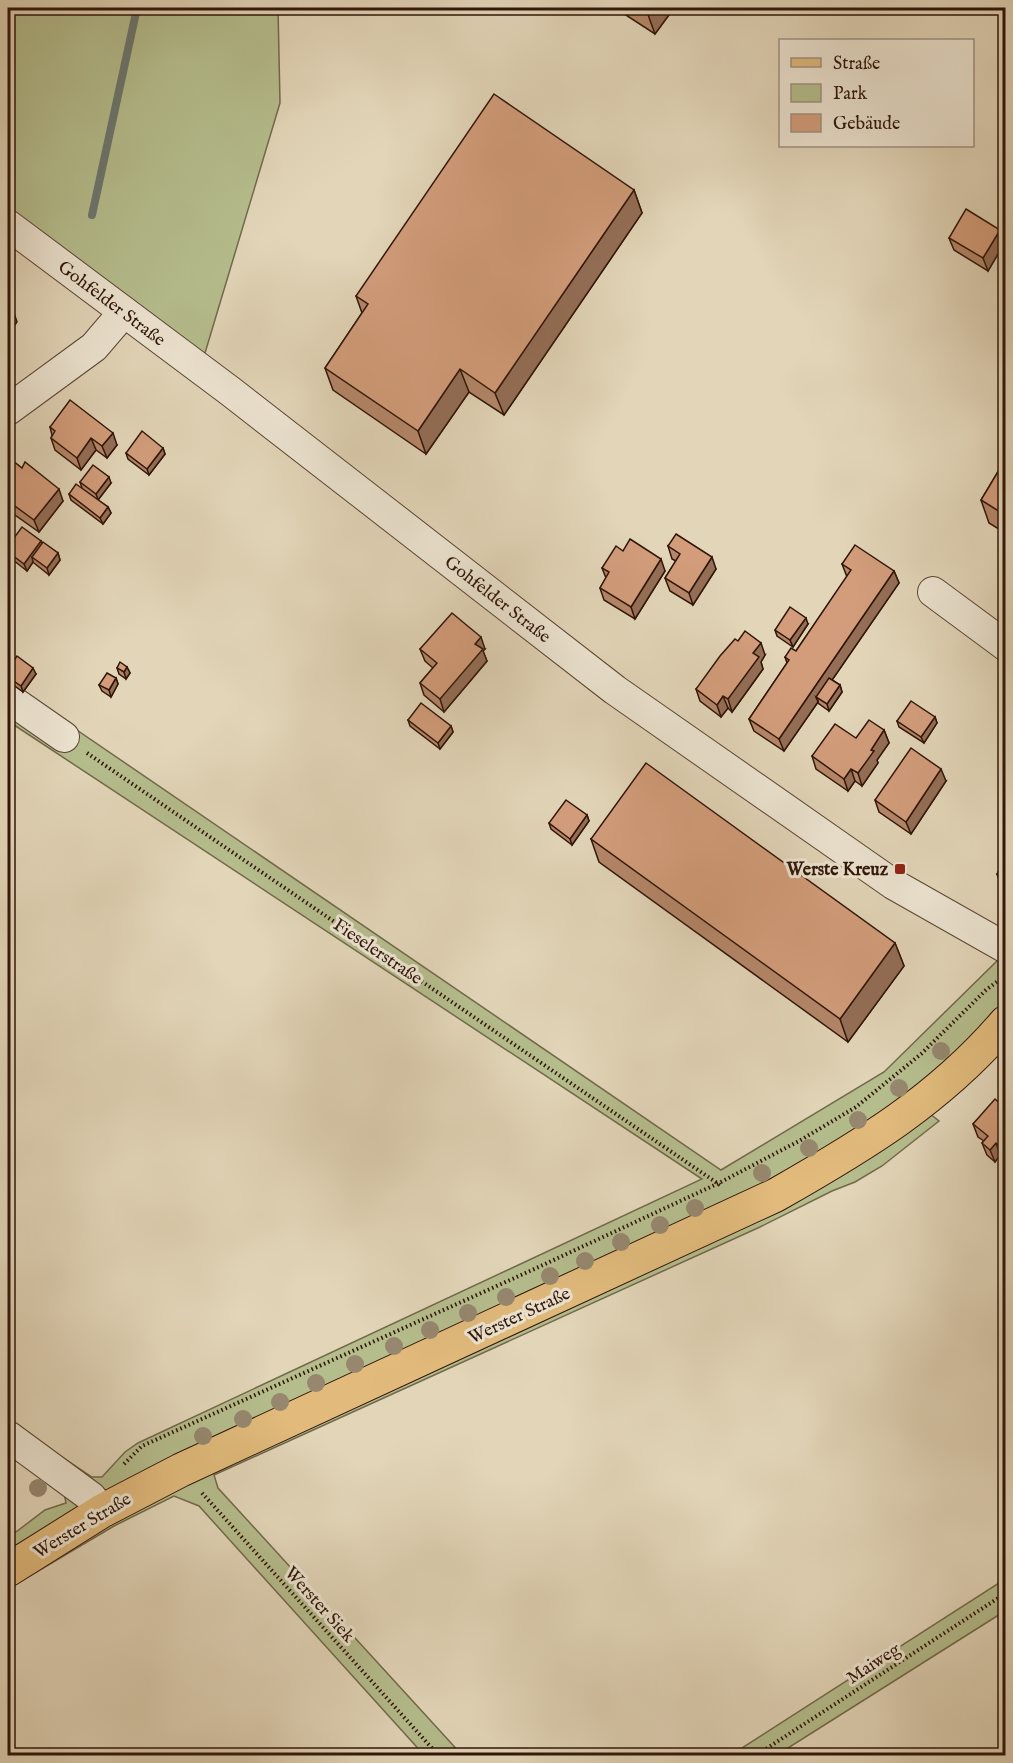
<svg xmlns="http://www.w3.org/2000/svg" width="1013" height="1763" font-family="'IM FELL English',serif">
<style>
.green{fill:#b5bd8d;stroke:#72694b;stroke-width:1.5}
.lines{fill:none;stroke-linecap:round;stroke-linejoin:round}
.stream{stroke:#6d7770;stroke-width:8}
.minor-casing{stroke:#5c4535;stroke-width:32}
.major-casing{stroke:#301509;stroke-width:35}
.path{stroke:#301509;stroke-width:4;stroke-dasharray:1.5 3;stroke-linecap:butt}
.minor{stroke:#ece4d1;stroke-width:30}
.major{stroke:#e1ba7c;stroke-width:33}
.tree{fill:#96876e}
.wall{fill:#b5876a;stroke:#301509;stroke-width:1.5}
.shaded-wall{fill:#946e56;stroke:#301509;stroke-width:1.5}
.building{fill:#d39d7b;stroke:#301509;stroke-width:1.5}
.poi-dot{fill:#8f2418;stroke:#ece4d1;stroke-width:2}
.labels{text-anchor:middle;stroke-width:6;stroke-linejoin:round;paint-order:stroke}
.street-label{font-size:18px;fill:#301509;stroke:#ece4d1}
.poi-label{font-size:18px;font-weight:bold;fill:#301509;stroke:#ece4d1;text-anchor:end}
</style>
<rect width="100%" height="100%" fill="#e2d5b8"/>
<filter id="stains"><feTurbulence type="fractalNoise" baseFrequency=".00333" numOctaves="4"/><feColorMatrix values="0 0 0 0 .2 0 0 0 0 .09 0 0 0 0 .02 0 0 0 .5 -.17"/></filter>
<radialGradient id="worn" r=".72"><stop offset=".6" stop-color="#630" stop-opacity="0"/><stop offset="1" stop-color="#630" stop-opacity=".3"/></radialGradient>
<!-- green -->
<g class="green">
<polygon points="8,8 278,8 280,103 202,363 8,211"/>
<polygon points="8,683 721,1170 884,1072 999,959 1005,963 1005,1032 929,1113 939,1121 882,1166 855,1182 832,1191 760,1227 214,1475 218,1488 462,1755 424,1755 199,1506 174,1496 114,1526 8,1589 8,1538 45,1510 66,1503 64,1493 8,1450 8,1421 92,1477 102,1477 125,1452 138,1443 702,1179 8,721"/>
<polygon points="1005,1579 1005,1611 777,1755 731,1755"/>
</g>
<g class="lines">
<!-- stream -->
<polyline class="stream" points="92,215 137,8"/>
<!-- minor casing -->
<g class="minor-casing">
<g id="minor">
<polyline points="8,225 230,391 615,690 893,884 1006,948"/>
<polyline points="8,410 94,347 124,312"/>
<polyline points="933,592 1006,646"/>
<polyline points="8,698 64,737"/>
<polyline points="8,1436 91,1497 102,1511"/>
</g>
</g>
<!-- major casing -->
<g class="major-casing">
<path id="major" d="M8 1570 102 1511 181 1470 776 1195C864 1145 939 1100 1006 1022"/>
</g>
<!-- path -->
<g class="path">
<polyline points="87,753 720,1185"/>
<polyline points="124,1464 142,1446 530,1271 719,1183 799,1141 856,1107 921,1054 986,990 1003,977"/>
<polyline points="202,1493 439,1756"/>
<polyline points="755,1756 1006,1593"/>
</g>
<!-- minor -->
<use href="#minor" class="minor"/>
<!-- major -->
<use href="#major" class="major"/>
</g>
<!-- trees -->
<g class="tree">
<circle cx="941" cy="1051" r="9"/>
<circle cx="899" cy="1088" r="9"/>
<circle cx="858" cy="1120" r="9"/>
<circle cx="809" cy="1148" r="9"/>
<circle cx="762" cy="1173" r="9"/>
<circle cx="695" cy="1208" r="9"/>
<circle cx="660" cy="1225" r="9"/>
<circle cx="621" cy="1242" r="9"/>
<circle cx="585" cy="1261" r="9"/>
<circle cx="550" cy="1276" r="9"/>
<circle cx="506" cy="1297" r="9"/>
<circle cx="468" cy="1313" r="9"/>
<circle cx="430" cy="1330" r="9"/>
<circle cx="394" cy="1346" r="9"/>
<circle cx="355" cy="1364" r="9"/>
<circle cx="316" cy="1383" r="9"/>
<circle cx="280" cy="1402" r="9"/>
<circle cx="243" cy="1419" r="9"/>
<circle cx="203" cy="1436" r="9"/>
<circle cx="38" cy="1488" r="9"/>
</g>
<!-- wall -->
<g class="wall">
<polygon points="615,8 674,8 655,34"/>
<polygon points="634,190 642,213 504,415 469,392 426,454 333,390 325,368 362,313 356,296"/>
<polygon points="949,238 1005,242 988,271 954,250"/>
<polygon points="50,427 117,445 107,458 96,450 81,470 55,450 51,438 52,435"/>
<polygon points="163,448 165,454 149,475 128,459 126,453"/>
<polygon points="8,457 63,501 39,532 8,510"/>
<polygon points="1005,460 1005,533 989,523 981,500"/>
<polygon points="80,482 111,483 98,500 108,507 111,513 103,524 71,500 69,494 82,488"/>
<polygon points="41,541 42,543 58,553 60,560 49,575 34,563 33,562 27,571 8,556 8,546"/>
<polygon points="668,546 716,569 693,605 670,591 665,578 676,561 672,559"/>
<polygon points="623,551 665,571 635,619 604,600 600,588 606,578 602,568"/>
<polygon points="842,564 894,571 899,583 832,680 840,685 842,692 829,711 818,703 818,702 784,751 754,731 749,719 787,663 785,657 796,651 847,577"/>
<polygon points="808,624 793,647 777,636 775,630"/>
<polygon points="420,649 485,649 483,651 487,661 444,712 424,695 420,683 433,668 425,661"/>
<polygon points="765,655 761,662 763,669 732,712 728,708 721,717 700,701 696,689"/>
<polygon points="127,667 130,673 126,679 119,674 117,668"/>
<polygon points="8,669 36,674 23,692 8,681"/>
<polygon points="116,678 118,684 111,697 102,691 99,685"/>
<polygon points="935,717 937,723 924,743 899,727 897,721"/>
<polygon points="408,720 451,726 453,732 440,749 410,726"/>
<polygon points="884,730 889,743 877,760 878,763 862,786 855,781 848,791 816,769 812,756 856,738"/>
<polygon points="946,781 911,834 879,812 875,800"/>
<polygon points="587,815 589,821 572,845 551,829 549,823"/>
<polygon points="591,839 895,943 904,966 848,1042 599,862"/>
<polygon points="1005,860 1005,895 1004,894 997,874"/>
<polygon points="1005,1094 1005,1159 1000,1155 995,1162 987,1155 982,1143 984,1141 978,1137 973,1124 999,1102"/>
</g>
<!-- shaded-wall -->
<g class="shaded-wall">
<polygon points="650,8 674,8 655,34 647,12"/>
<polygon points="634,190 642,213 504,415 495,393"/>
<polygon points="1000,230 1005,242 988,271 983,258"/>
<polygon points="13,310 17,322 8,335 8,317"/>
<polygon points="460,369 469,392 426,454 418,431"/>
<polygon points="113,433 117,445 107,458 102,446"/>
<polygon points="91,438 96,450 81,470 77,458"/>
<polygon points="163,448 165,454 149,475 147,469"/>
<polygon points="109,477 111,483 98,500 96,494"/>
<polygon points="59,489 63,501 39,532 34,520"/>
<polygon points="108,507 111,513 103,524 100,518"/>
<polygon points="41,541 44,548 32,557 33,562 27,571 24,564"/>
<polygon points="58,553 60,560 49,575 47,568"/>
<polygon points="712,557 716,569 693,605 689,593"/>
<polygon points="661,559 665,571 635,619 631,607"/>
<polygon points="894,571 899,583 819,699 816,697 818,702 784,751 779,739"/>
<polygon points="10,600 12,606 8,614 8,604"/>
<polygon points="806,618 808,624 793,647 790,640"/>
<polygon points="481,637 485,649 483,651 487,661 444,712 440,699 475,644"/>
<polygon points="761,643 765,655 761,662 763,669 732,712 728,699 753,653"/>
<polygon points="127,667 130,673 126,679 124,672"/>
<polygon points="33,668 36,674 23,692 21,686"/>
<polygon points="116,678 118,684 111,697 109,690"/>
<polygon points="840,685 842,692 829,711 827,704"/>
<polygon points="723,696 728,708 721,717 717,705"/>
<polygon points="935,717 937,723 924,743 921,737"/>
<polygon points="451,726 453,732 440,749 438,743"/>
<polygon points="884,730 889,743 877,760 878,763 862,786 858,773 871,750"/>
<polygon points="851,769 855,781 848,791 844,779"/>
<polygon points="941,769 946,781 911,834 906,822"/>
<polygon points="587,815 589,821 572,845 570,839"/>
<polygon points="895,943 904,966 848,1042 840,1019"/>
<polygon points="996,1143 1000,1155 995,1162 990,1150"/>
</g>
<!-- building -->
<g class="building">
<polygon points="641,8 650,8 647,12"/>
<polygon points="494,94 634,190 495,393 460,369 418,431 325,368 368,304 356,296"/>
<polygon points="966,209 1000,230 983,258 949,238"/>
<polygon points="8,306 13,310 8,317"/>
<polygon points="70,400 113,433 102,446 91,438 77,458 51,438 55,431 50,427"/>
<polygon points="142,431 163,448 147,469 126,453"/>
<polygon points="8,457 22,468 25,462 59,489 34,520 8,501"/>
<polygon points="1005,460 1005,515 981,500"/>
<polygon points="93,465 109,477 96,494 80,482"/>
<polygon points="76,484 108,507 100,518 69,494"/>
<polygon points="22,527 41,541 24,564 8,552 8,546"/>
<polygon points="676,534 712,557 689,593 665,578 680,554 668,546"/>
<polygon points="630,539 661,559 631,607 600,588 609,572 602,568 616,546 623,551"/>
<polygon points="43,542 58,553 47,568 32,557"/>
<polygon points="855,545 894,571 779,739 749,719 789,660 785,657 791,648 796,651 851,570 842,564"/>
<polygon points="790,607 806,618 790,640 775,630"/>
<polygon points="452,613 481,637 475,644 483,649 440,699 420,683 437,663 420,649"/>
<polygon points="745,631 761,643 753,653 759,657 728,699 723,696 717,705 696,689 720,656 735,639 738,641"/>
<polygon points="17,656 33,668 21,686 8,677 8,669"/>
<polygon points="120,662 127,667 124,672 117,668"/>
<polygon points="107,673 116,678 109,690 99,685"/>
<polygon points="829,678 840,685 827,704 816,697"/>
<polygon points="911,701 935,717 921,737 897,721"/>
<polygon points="421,703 451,726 438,743 408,720"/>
<polygon points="869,720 884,730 871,750 874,751 858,773 851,769 844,779 812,756 835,724 856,738"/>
<polygon points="911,748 941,769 906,822 875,800"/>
<polygon points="646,763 895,943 840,1019 591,839"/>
<polygon points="566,800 587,815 570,839 549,823"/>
<polygon points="1005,860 1005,886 999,882 1001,877 997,874"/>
<polygon points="1005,1094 1005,1108 999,1102"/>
<polygon points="995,1099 1005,1108 1005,1151 996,1143 990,1150 982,1143 988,1136 973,1124"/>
</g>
<!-- markers -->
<rect class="poi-dot" x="894" y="863" width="12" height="12" rx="3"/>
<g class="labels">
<!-- street labels -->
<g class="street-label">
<text transform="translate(112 303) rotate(37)" y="6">Gohfelder Straße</text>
<text transform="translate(498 599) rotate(38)" y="6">Gohfelder Straße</text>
<text transform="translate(378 951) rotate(34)" y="6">Fieselerstraße</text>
<text transform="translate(519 1315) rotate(-25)" y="6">Werster Straße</text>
<text transform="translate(82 1525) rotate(-31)" y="6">Werster Straße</text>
<text transform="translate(320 1604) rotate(48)" y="6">Werster Siek</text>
<text transform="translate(873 1663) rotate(-33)" y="6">Maiweg</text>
</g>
<!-- poi labels -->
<g class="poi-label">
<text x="888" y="875">Werste Kreuz</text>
</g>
</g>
<!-- margin -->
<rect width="1013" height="1763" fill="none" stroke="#e2d5b8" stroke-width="30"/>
<rect x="9" y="9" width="995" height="1745" fill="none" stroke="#301509" stroke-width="3"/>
<rect x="15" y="15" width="983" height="1733" fill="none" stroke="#301509" stroke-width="1.5"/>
<!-- legend -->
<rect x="779" y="39" width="195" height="108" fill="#ece4d1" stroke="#a19181" stroke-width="1.5"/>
<rect x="791" y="58" width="30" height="9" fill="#e1ba7c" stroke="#a19181" stroke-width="1.5"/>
<text x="833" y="69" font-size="18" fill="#301509">Straße</text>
<rect x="791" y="84" width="30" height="18" fill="#b5bd8d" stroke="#a19181" stroke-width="1.5"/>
<text x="833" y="99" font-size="18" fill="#301509">Park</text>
<rect x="791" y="114" width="30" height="18" fill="#d39d7b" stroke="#a19181" stroke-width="1.5"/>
<text x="833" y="129" font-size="18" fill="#301509">Gebäude</text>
<rect width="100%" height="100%" filter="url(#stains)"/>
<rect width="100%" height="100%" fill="url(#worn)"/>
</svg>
